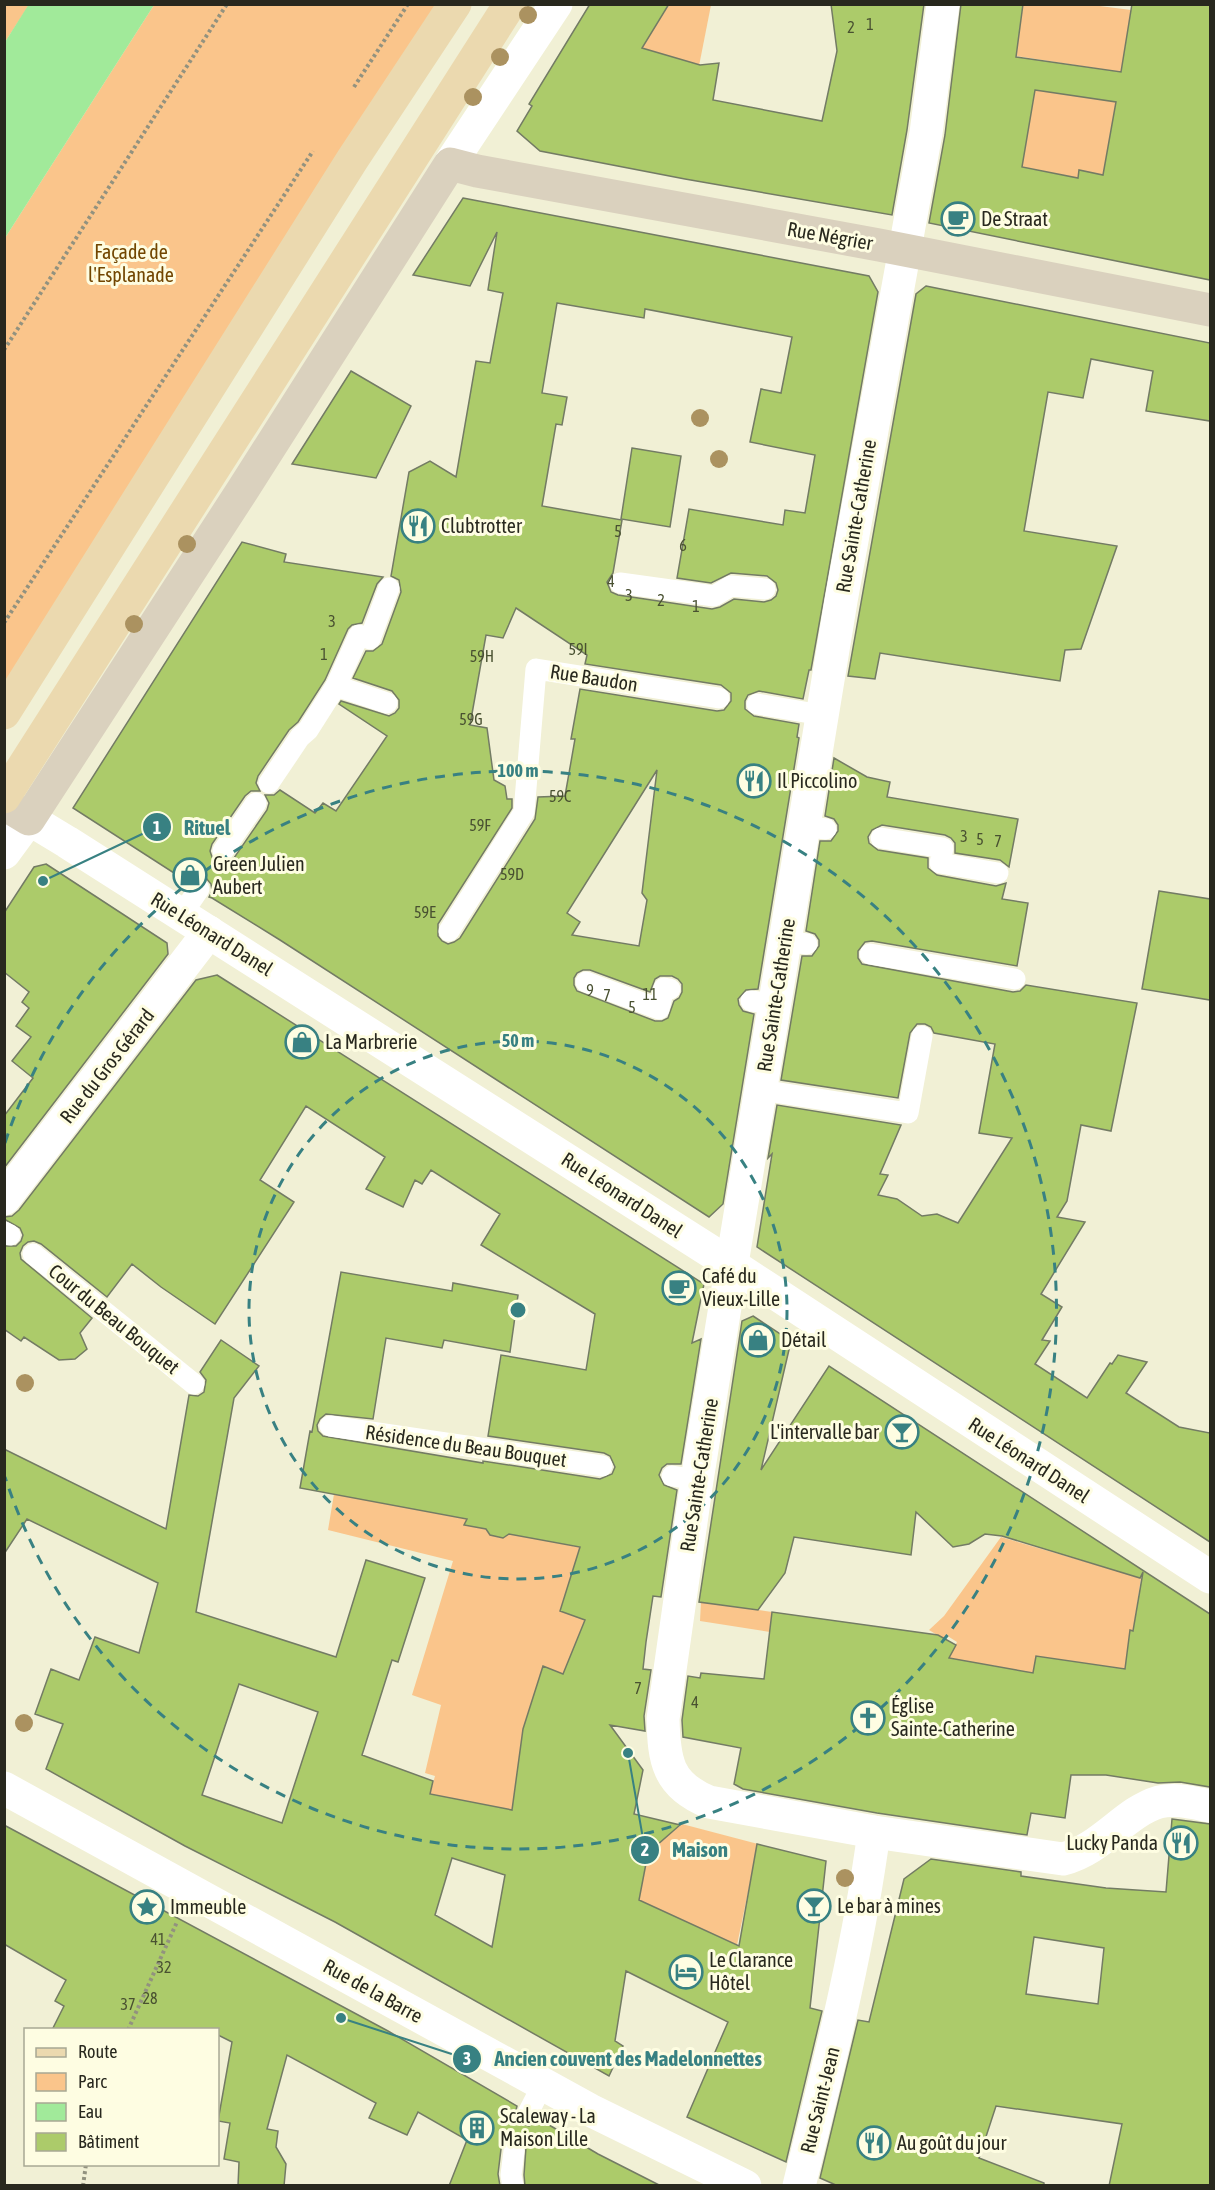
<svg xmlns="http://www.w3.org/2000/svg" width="1215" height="2190" font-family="'Asap Condensed',sans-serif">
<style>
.green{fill:#fac58b}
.water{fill:#a1ea9a}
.building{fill:#accb6a;stroke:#737b64;stroke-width:1.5;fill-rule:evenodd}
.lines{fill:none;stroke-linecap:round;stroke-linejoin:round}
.path{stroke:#92927f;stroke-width:4;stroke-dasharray:3 3;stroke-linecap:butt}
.lane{stroke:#fff;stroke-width:21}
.street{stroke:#fff;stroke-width:33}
.secondary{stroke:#dad1be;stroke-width:33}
.primary{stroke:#ebd9af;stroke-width:33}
.tree{fill:#ab9260}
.ring{fill:none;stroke:#388182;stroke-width:3;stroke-dasharray:10 8}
.labels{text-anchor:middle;stroke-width:6;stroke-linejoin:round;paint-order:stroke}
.number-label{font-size:16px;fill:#495131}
.poi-label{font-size:20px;fill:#28281e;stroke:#fefde2;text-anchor:start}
.street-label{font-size:20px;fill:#28281e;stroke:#fefde2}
.park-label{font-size:20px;fill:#724600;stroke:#fefde2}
.centre{fill:#388182;stroke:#fefde2;stroke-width:3}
.ring-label{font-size:18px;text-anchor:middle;font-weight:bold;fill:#388182;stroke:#fefde2;stroke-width:6;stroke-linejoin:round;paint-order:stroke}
.leader{fill:none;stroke:#388182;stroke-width:2}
.callout-dot{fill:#388182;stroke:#fefde2;stroke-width:2}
.mark-label{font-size:18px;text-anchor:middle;font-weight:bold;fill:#fff}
.callout-label{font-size:21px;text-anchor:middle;font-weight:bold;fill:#388182;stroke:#fefde2;stroke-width:6;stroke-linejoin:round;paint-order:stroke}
</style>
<rect width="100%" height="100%" fill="#f1f0d5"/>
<!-- green -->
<g class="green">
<polygon points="5,4 29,5 5,42 4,5"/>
<polygon points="1084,4 1131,10 1121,72 1016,56 1023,5"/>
<polygon points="154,5 441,5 5,687 5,238"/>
<polygon points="669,5 711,5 699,66 641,49"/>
<polygon points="1035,90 1116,102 1103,175 1079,171 1072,204 1052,201 1057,174 1022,167"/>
<polygon points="334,1494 467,1519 465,1525 486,1529 490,1535 502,1538 509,1534 580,1547 560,1611 591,1622 563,1674 543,1667 530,1707 547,1715 512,1810 430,1794 435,1776 425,1773 441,1705 412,1695 453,1561 328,1530"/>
<polygon points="1001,1537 1141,1578 1133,1631 1130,1630 1125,1669 1036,1656 1032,1681 996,1666 991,1665 990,1671 948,1659 957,1642 946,1635 944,1639 929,1630 944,1616"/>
<polygon points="701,1602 772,1612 770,1632 700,1621"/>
<polygon points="682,1824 758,1844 737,1945 639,1900 648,1853"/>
</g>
<!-- water -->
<polygon class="water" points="29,4 154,5 5,238 5,42"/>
<!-- building -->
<g class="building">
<polygon points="590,4 669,4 642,48 700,65 719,63 713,100 822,121 837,51 831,4 924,4 907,130 892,215 685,179 540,151 517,131 532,106 529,104"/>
<path d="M961 4H1023L1016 57 1121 72 1132 4H1210V280L929 223 945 135ZM1035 90 1116 102 1103 175 1079 170 1078 178 1022 167Z"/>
<path d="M463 198 869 276 878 292 811 670H809L803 699 759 691 748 695 745 701V709L754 716 799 724 797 737 799 738 758 989 746 990 738 999 739 1005 743 1011 754 1014 723 1204 709 1217 280 940 212 898 209 897 212 891 211 884 206 878 194 877 188 882 73 808 242 542 286 554 284 562 383 577 377 584 362 623 352 625 348 629 325 680 298 722 289 730 258 776 256 783 260 791H251L245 796 212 844 210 851 212 857 216 862 223 864 234 858 267 810 269 803 265 795H274L280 790 315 813 323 803 336 811 387 736 339 704 341 701 389 716 395 713 399 708V700L392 691 353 678 366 651H373L382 644 401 592 399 580 391 576 409 472 430 461 456 477 476 361 490 363 503 293 488 290 497 232 470 286 413 275ZM557 303 644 318 645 309 792 337 781 393 761 389 750 442 815 455 805 513 785 510 783 525 689 509 677 578 711 583 731 573 767 576 776 583 778 590 776 596 771 600 764 602 734 599 720 607 712 609 618 595 611 592 607 582 613 573 622 520 542 506 556 424 562 425 567 397 542 393ZM516 608 587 655 585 664 721 685 731 693V701L724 710 717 711 580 689 571 739H575L565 796 538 797 535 819 460 938 454 942 448 944 442 941 438 936V924L512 808V799H507L505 786 494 780 487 728 470 725 486 635 503 638ZM657 770 642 893 647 900 639 946 572 935 580 922 567 913ZM583 970H590L650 992 655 979 660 976H672L678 979 682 984V992L679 998 674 1001 668 1018 662 1021H655L577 991 574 985V978L577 973Z"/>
<polygon points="926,286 1210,343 1210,421 1146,411 1153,371 1091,359 1083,398 1048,392 1024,531 1117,546 1081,649 1065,650 1060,681 880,653 875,679 848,676 916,294"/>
<polygon points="351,371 411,406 376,478 292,464"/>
<polygon points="632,448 681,456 670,527 621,519"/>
<polygon points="834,758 867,777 890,782 887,797 1018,819 1009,867 1000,860 955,853 955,843 951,838 945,835 882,825 872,830 868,837 869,843 878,850 928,858 928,868 937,875 996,886 1006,883 1002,899 1028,903 1017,966 872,941 865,942 858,951 858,958 862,964 1013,992 1020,991 1026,985 1137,1003 1111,1131 1081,1125 1067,1201 1057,1217 1085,1222 1041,1294 1062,1307 1042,1340 1050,1341 1035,1364 1087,1398 1110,1363 1112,1364 1118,1355 1147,1362 1126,1393 1179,1427 1210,1433 1210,1542 757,1247 772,1154 768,1158 777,1105 901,1125 880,1174 888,1175 878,1195 897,1199 922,1216 937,1214 958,1223 1012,1138 979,1133 995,1044 934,1033 931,1027 925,1024 917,1024 910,1033 898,1098 781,1080 802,956 812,956 819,946 819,940 815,934 806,931 820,841 831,841 838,831 838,825 834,819 825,816"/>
<polygon points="46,864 167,943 168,954 4,1168 4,1116 33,1078 12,1061 31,1037 16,1026 29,1008 22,1002 29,992 4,972 4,913 34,867"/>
<polygon points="1159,891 1210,899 1210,1000 1142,989"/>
<path d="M217 975 704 1284 692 1343 701 1339 681 1464H667L662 1468 659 1475 664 1485 677 1490 661 1597 653 1596 646 1642 643 1669 651 1670 644 1716 645 1731 610 1725 643 1770 634 1814 680 1825 648 1853 639 1900 739 1946 757 1844 826 1861 810 2008 822 2011 786 2162 687 2117 728 2022 626 1971 615 2041 623 2046 609 2076 335 1922 185 1846 46 1769 63 1724 35 1714 51 1669 79 1680 95 1637 139 1653 158 1583 27 1519 4 1554V1449L166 1529 189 1395 198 1396 204 1392 206 1380 200 1372 221 1340 259 1366 234 1398 196 1612 336 1657 366 1560 425 1578 398 1662 392 1660 362 1755 433 1781 430 1794 512 1810 523 1729 543 1666 563 1674 585 1620 560 1611 580 1547 509 1534 503 1538 490 1535 486 1529 464 1525 467 1519 300 1488 310 1431 312 1432 341 1272 452 1291 453 1283 518 1295 510 1352 444 1340 442 1348 386 1338 373 1419 326 1414 320 1419 317 1425 318 1431 323 1436 483 1463V1461L600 1479 612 1474 615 1467 610 1456 604 1453 488 1436 501 1355 586 1370 595 1314 481 1245 500 1214 431 1170 422 1184 415 1180 403 1207 366 1189 385 1157 306 1106 260 1180 294 1202 215 1324 161 1287 132 1264 107 1297 41 1244 34 1241 28 1242 23 1246 20 1253 21 1259 92 1318 80 1333 87 1349 75 1359 59 1360 24 1337 21 1341 4 1329V1246H16L21 1241 23 1235 20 1228 4 1219V1217L12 1216 19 1210 196 980ZM239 1684 318 1712 282 1823 202 1795ZM452 1858 505 1875 492 1947 435 1915Z"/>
<polygon points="753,1316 791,1341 761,1470 829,1366 1210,1614 1210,1787 1180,1782 1158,1783 1106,1775 1071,1775 1065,1818 1031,1813 1027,1835 877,1813 743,1789 734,1784 741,1748 683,1737 682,1720 688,1676 700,1678 701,1673 764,1679 772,1612 938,1635 956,1645 949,1658 1033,1673 1036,1656 1125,1669 1130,1630 1133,1631 1143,1572 1140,1578 1002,1536 985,1534 969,1544 953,1547 916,1512 911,1555 794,1537 785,1573 758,1610 699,1602 742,1321"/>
<path d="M1172 1819 1210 1824V2186H1109L1122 2124 996 2106 979 2158 1044 2183V2186H838L820 2178 858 2020 869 2022 904 1879 931 1859 1021 1872V1876L1106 1888 1166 1892ZM1034 1937 1104 1948 1098 2004 1026 1994Z"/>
<polygon points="4,1825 388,2031 517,2106 515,2114 522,2124 529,2126 539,2119 598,2154 661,2186 525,2186 524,2175 526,2147 521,2141 515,2138 504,2143 501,2149 498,2174 500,2186 449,2186 467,2140 418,2112 407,2135 369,2118 376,2103 287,2055 267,2129 278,2131 276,2147 286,2164 284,2186 238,2186 239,2162 224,2159 230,2123 218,2121 232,2042 218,2035 218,2030 52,2030 64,2006 55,2001 66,1980 4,1944"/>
</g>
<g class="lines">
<!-- path -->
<g class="path">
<polyline points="354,87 408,4"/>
<polyline points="4,350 227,4"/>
<polyline points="4,623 313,151"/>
<polyline points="128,2030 177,1922"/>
<polyline points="83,2186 86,2164"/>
</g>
<!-- lane -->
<g class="lane">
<polyline points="620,583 714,596 731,586 765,589"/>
<polyline points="336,686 359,635 370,639 389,588"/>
<polyline points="757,704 822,715"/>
<polyline points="269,783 300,737 308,730 336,686 387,703"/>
<polyline points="804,826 826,829"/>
<polyline points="881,838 943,848 940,863 998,873"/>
<polyline points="223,851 256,803"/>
<polyline points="182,914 199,889"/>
<polyline points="449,931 524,812 536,669 719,698"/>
<polyline points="785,941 807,944"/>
<polyline points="870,954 1015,979"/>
<polyline points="586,982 659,1009 664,988 670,989"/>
<polyline points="751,1001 775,1004"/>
<polyline points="761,1090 908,1113 922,1036"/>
<polyline points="4,1232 10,1235"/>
<polyline points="33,1254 194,1384"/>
<polyline points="330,1426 602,1466"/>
<polyline points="672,1476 697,1480"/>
<polyline points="528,2113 543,2084"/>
<polyline points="513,2186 511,2175 514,2151"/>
</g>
<!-- street -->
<g class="street">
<path d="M943 4 926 133 841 601 737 1233 697 1480 663 1719C664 1760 667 1785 709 1802L874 1832 1063 1859C1102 1849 1125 1812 1159 1802 1176 1798 1194 1803 1210 1806"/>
<polyline points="450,164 556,4"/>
<polyline points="4,853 29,819 67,842 732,1265 1210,1577"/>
<polyline points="4,1199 209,932"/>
<polyline points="4,1788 590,2110 745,2186"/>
<path d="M799 2186C828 2068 858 1952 874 1832"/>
</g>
<!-- secondary -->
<polyline class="secondary" points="4,804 29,819 242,491 450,164 477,171 879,245 1210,310"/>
<!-- primary -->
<g class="primary">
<polyline points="4,713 352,160 455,4"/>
<polyline points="4,797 510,4"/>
</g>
</g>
<!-- trees -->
<g class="tree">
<circle cx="528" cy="15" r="9"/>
<circle cx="500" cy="57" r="9"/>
<circle cx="473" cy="97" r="9"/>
<circle cx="700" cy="418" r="9"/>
<circle cx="719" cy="459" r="9"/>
<circle cx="187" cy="544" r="9"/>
<circle cx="134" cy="624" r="9"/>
<circle cx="25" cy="1383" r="9"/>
<circle cx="24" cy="1723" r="9"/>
<circle cx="845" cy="1878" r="9"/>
</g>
<!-- distance rings -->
<g class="ring">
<circle cx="518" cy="1310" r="269"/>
<path d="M5 1143A539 539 0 1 1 5 1477"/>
</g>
<!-- icons -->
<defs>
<g id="cafe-ring" transform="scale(1.725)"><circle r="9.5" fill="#fefde2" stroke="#388182" stroke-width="1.5"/><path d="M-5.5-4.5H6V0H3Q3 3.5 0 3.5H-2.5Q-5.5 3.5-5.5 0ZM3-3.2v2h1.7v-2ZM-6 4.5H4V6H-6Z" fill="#388182"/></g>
<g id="restaurant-ring" transform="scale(1.725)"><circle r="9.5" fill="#fefde2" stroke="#388182" stroke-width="1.5"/><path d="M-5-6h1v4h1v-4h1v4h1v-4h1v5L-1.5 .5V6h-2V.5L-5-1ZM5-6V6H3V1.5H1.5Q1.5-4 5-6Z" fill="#388182"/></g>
<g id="shop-ring" transform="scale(1.725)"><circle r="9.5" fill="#fefde2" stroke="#388182" stroke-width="1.5"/><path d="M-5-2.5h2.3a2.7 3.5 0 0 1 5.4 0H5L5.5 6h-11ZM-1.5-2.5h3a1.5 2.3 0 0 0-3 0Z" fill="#388182"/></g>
<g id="bar-ring" transform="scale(1.725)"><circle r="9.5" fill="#fefde2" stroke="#388182" stroke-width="1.5"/><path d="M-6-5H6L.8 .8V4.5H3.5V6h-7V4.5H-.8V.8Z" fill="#388182"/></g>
<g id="church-ring" transform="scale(1.725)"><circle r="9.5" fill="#fefde2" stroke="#388182" stroke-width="1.5"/><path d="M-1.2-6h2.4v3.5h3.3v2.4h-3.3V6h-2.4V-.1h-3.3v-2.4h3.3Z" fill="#388182"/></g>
<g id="sight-ring" transform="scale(1.725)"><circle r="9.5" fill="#fefde2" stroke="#388182" stroke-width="1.5"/><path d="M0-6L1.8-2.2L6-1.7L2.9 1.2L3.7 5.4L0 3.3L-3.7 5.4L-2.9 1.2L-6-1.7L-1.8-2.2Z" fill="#388182"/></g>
<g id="hotel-ring" transform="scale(1.725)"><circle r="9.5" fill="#fefde2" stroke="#388182" stroke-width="1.5"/><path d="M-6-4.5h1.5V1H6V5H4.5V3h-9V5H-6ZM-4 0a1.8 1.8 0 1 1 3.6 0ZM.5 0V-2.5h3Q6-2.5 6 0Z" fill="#388182"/></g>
<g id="building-ring" transform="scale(1.725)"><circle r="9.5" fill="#fefde2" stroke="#388182" stroke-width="1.5"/><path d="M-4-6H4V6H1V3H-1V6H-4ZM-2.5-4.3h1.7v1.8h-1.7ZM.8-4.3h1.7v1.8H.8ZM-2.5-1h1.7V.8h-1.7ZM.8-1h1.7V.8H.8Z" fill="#388182"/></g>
</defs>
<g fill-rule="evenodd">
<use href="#cafe-ring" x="958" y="219"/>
<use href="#restaurant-ring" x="418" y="526"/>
<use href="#restaurant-ring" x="754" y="781"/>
<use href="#shop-ring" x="190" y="875"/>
<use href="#shop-ring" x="302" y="1042"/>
<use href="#cafe-ring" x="679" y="1288"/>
<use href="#shop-ring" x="758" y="1340"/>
<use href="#bar-ring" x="902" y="1432"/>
<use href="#church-ring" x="868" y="1718"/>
<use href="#restaurant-ring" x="1181" y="1843"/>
<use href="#bar-ring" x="814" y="1906"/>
<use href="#sight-ring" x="147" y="1907"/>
<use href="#hotel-ring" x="686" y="1972"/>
<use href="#building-ring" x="477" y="2128"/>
<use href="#restaurant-ring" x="874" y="2143"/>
</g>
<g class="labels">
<!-- number labels -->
<g class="number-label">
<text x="870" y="30">1</text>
<text x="851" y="33">2</text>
<text x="618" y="537">5</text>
<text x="683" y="551">6</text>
<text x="611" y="587">4</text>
<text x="629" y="601">3</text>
<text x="661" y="606">2</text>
<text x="696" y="612">1</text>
<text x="332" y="627">3</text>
<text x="578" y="655">59I</text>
<text x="324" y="660">1</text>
<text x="482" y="662">59H</text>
<text x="471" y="725">59G</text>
<text x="560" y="802">59C</text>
<text x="480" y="831">59F</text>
<text x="964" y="842">3</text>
<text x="980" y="845">5</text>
<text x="998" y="847">7</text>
<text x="512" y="880">59D</text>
<text x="425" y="918">59E</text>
<text x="590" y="996">9</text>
<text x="650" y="1000">11</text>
<text x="607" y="1001">7</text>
<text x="632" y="1013">5</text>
<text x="638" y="1694">7</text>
<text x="695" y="1708">4</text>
<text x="158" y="1945">41</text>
<text x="164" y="1973">32</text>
<text x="150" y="2004">28</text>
<text x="128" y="2010">37</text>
</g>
<!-- poi labels -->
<g class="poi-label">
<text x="981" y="226">De Straat</text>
<text x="441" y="533">Clubtrotter</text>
<text x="777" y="788">Il Piccolino</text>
<text x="213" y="871">Green Julien<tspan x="213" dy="23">Aubert</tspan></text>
<text x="325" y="1049">La Marbrerie</text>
<text x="702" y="1283">Café du<tspan x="702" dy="23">Vieux-Lille</tspan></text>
<text x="781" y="1347">Détail</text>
<text x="879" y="1439" text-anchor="end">L'intervalle bar</text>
<text x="891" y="1713">Église<tspan x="891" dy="23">Sainte-Catherine</tspan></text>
<text x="1158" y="1850" text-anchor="end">Lucky Panda</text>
<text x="837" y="1913">Le bar à mines</text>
<text x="170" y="1914">Immeuble</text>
<text x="709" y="1967">Le Clarance<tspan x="709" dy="23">Hôtel</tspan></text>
<text x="500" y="2123">Scaleway - La<tspan x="500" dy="23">Maison Lille</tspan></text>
<text x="897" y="2150">Au goût du jour</text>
</g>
<!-- street labels -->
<g class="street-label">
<text transform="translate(830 236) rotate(10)" y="7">Rue Négrier</text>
<text transform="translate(856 516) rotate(-80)" y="7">Rue Sainte-Catherine</text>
<text transform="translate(594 678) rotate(9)" y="7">Rue Baudon</text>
<text transform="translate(212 934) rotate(32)" y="7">Rue Léonard Danel</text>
<text transform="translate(776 995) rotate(-81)" y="7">Rue Sainte-Catherine</text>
<text transform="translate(107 1066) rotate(-52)" y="7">Rue du Gros Gérard</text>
<text transform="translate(622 1195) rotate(33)" y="7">Rue Léonard Danel</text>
<text transform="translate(114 1319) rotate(39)" y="7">Cour du Beau Bouquet</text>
<text transform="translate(466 1446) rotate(8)" y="7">Résidence du Beau Bouquet</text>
<text transform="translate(1029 1460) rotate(33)" y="7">Rue Léonard Danel</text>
<text transform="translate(699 1475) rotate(-81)" y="7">Rue Sainte-Catherine</text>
<text transform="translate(373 1991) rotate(29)" y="7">Rue de la Barre</text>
<text transform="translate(820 2100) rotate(-76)" y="7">Rue Saint-Jean</text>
</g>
<!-- park labels -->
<g class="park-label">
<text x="131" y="259">Façade de<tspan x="131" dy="23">l'Esplanade</tspan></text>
</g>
</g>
<circle cx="518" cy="1310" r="9" class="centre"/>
<g class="ring-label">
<text x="518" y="777">100 m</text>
<text x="518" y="1047">50 m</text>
</g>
<!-- callouts -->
<path class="leader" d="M43 881L157 827M628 1753L645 1850M341 2018L467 2059"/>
<g class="callout-dot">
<circle cx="43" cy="881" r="6"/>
<circle cx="628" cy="1753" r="6"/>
<circle cx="341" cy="2018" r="6"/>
<circle cx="157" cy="827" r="15"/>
<circle cx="645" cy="1850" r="15"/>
<circle cx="467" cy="2059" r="15"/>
</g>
<g class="mark-label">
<text x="157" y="834">1</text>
<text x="645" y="1856">2</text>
<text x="467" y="2065">3</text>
</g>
<g class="callout-label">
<text x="207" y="835">Rituel</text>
<text x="700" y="1857">Maison</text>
<text x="628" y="2066">Ancien couvent des Madelonnettes</text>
</g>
<!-- border -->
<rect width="1215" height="2190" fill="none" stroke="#28281e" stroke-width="12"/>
<!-- legend -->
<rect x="24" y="2028" width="195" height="138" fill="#fefde2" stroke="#a8a894" stroke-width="1.5"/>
<rect x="36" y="2048" width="30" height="9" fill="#ebd9af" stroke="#a8a894" stroke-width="1.5"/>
<text x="78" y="2058" font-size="18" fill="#28281e">Route</text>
<rect x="36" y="2073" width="30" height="18" fill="#fac58b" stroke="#a8a894" stroke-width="1.5"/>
<text x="78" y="2088" font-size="18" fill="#28281e">Parc</text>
<rect x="36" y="2103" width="30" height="18" fill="#a1ea9a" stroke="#a8a894" stroke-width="1.5"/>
<text x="78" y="2118" font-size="18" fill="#28281e">Eau</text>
<rect x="36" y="2133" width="30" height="18" fill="#accb6a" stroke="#a8a894" stroke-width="1.5"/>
<text x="78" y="2148" font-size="18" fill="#28281e">Bâtiment</text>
</svg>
